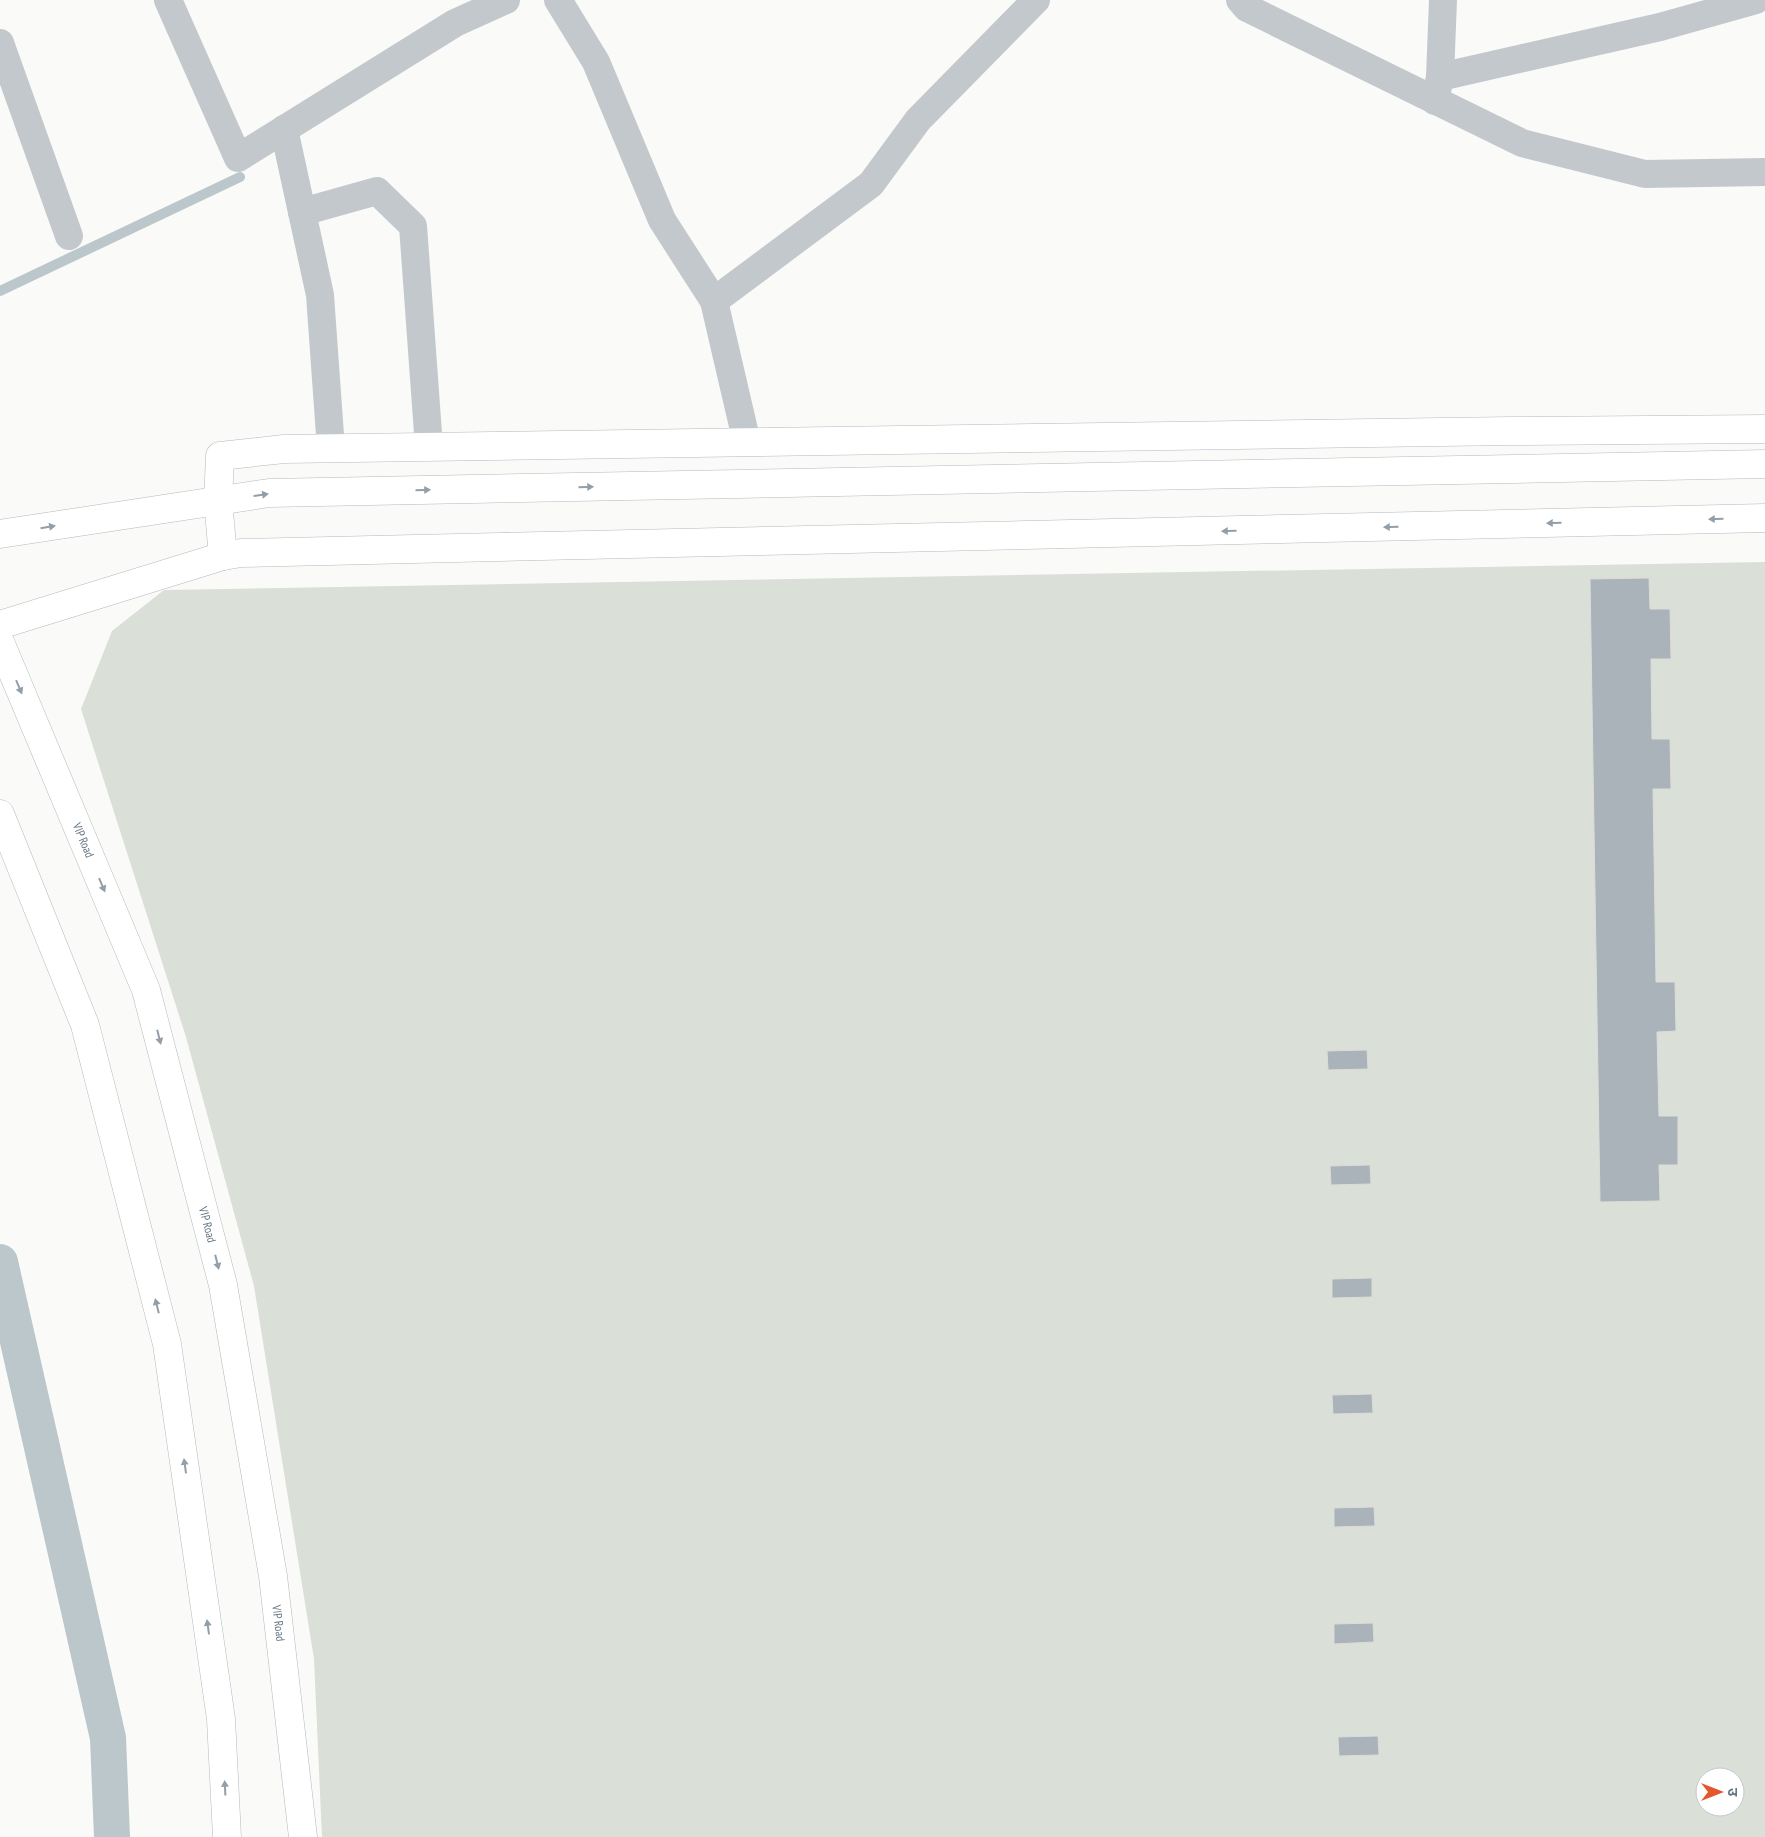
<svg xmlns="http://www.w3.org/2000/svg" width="1765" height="1837" font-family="'PT Sans Narrow','Noto Sans Devanagari',sans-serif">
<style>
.green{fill:#dadfd7;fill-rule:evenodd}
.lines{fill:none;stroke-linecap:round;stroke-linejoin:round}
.stream{stroke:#bbc7cb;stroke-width:10}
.canal{stroke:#bbc7cb;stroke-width:36}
.building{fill:#aab3b9;stroke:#dcdcda}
.secondary-casing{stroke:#b3babf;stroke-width:29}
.street{stroke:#c3c8cc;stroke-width:28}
.secondary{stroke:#fff;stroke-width:28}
.oneway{fill:#939fa8}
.labels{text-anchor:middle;stroke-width:5;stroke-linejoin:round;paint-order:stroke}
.street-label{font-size:12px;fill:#657683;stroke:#fff}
</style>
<rect width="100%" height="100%" fill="#fafaf8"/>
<!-- green -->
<path class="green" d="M1765 562V1837H322L314 1659 254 1286 186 1037 81 709 112 631 164 590ZM1705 1777H1735V1807H1705Z"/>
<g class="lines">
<!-- stream -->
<polyline class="stream" points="0,291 240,177"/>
<!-- canal -->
<polyline class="canal" points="0,1262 108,1738 112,1837"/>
</g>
<!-- building -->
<g class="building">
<polygon points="1649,578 1650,609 1670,609 1671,659 1651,659 1652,739 1670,739 1671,789 1653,789 1656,982 1675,982 1676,1031 1657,1032 1659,1116 1678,1116 1678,1165 1659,1165 1660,1201 1600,1202 1590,579"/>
<polygon points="1367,1050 1368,1069 1328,1070 1327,1051"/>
<polygon points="1370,1165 1371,1184 1331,1185 1330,1166"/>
<polygon points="1372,1278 1372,1297 1332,1298 1332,1279"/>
<polygon points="1372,1394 1373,1413 1333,1414 1332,1395"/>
<polygon points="1374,1507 1375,1526 1334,1527 1334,1508"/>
<polygon points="1373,1623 1374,1642 1334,1644 1334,1624"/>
<polygon points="1378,1736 1379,1755 1339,1756 1338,1737"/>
</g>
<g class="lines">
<!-- secondary casing -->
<g class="secondary-casing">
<g id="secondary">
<polyline points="0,534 269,493 1765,464"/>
<polyline points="223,556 218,501 220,456 284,449 1511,431 1765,429"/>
<polyline points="0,625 223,556 241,553 1765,518"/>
<path id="s1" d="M0 642 146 990 223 1285 273 1576 303 1837"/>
<polyline points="0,814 85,1025 167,1344 221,1719 227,1837"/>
</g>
</g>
<!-- street -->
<g class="street">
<polyline points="168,0 238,158 455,23 506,0"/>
<polyline points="558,0 596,62 662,220 714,301 747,443"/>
<polyline points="1240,0 1247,8 1522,143 1645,174 1765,172"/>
<polyline points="0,43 69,236"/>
<polyline points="1440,77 1443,0"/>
<polyline points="1435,101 1440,77 1660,27 1756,0"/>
<polyline points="284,129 320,295 331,449"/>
<polyline points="302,212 377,191 413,226 429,447"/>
<polyline points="714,301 871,184 918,120 1036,0"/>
</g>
<!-- secondary -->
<use href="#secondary" class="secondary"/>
</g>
<!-- one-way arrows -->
<defs><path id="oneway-solid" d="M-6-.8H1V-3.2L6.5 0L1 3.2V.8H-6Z" transform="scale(1.25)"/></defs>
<g class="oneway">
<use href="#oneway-solid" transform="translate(586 487) rotate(-1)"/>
<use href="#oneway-solid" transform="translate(423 490) rotate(-1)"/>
<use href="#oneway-solid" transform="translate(261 495) rotate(-8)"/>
<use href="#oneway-solid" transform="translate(1716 519) rotate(179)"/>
<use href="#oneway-solid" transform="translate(1554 523) rotate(179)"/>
<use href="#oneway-solid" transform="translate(48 527) rotate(-9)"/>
<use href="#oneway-solid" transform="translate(1391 527) rotate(179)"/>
<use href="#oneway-solid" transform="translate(1229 531) rotate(179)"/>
<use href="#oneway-solid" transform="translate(19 687) rotate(67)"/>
<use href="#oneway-solid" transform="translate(102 885) rotate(67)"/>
<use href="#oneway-solid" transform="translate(159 1037) rotate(76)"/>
<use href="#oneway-solid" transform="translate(217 1262) rotate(76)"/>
<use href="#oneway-solid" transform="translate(157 1306) rotate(-104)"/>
<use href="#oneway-solid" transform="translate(185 1466) rotate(-98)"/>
<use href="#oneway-solid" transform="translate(208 1627) rotate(-98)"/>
<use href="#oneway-solid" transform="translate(225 1788) rotate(-93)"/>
</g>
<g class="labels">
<!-- street labels -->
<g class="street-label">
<text dy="4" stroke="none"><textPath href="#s1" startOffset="215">VIP Road</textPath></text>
<text dy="4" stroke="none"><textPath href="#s1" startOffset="620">VIP Road</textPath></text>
<text dy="4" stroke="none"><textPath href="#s1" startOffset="1025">VIP Road</textPath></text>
</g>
</g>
<!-- north arrow -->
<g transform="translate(1720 1792) rotate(90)"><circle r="24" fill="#ffffff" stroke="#c1c8cd"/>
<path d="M0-4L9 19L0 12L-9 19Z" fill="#e4572e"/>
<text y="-8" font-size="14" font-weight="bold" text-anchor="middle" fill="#657683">उ</text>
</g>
</svg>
